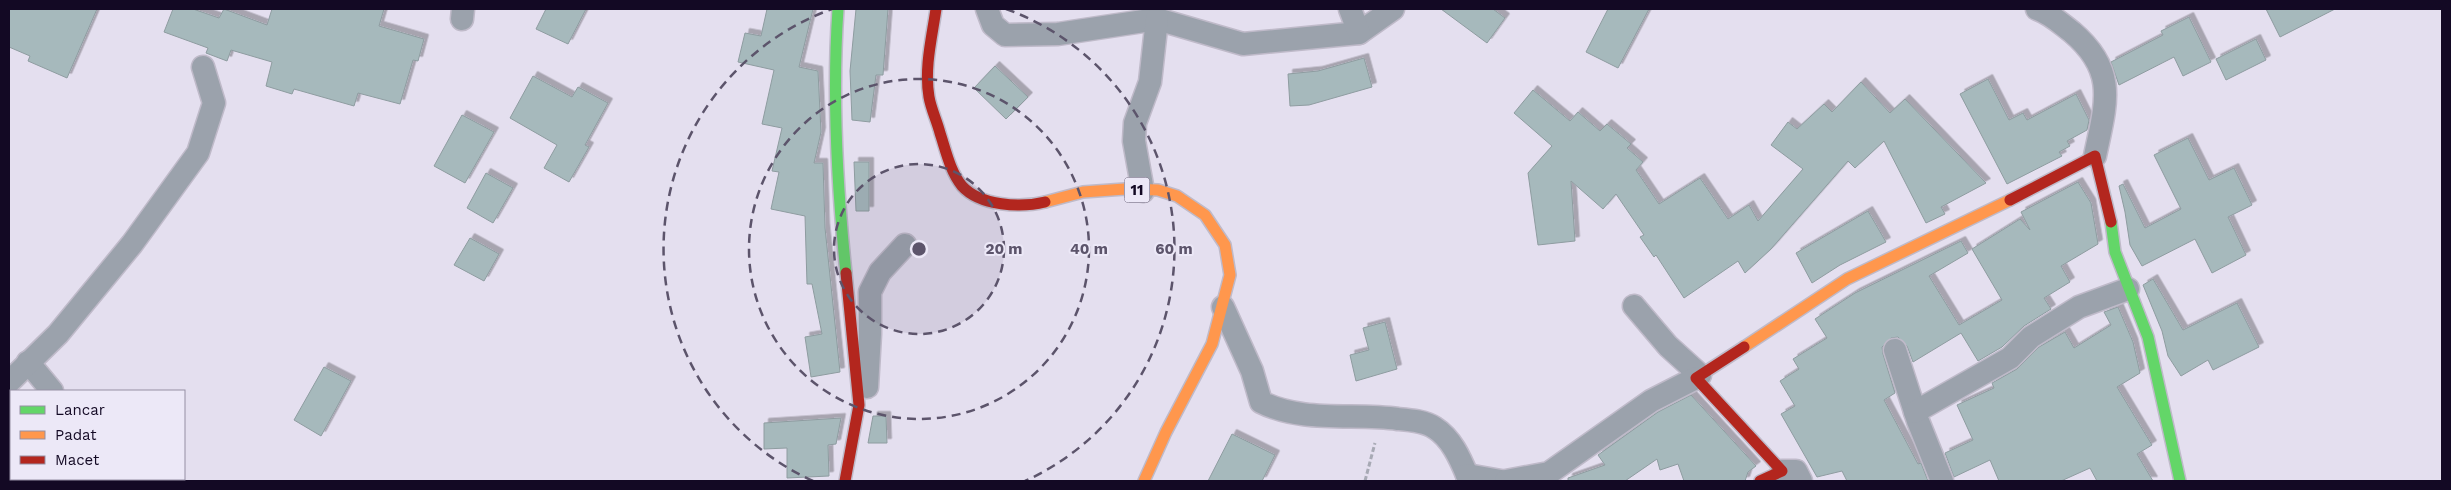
<svg xmlns="http://www.w3.org/2000/svg" width="2451" height="490" font-family="'Work Sans',sans-serif">
<style>
.building{fill:#a6b9bc;stroke:#8e9ca0;filter:url(#shadow)}
.lines{fill:none;stroke-linecap:round;stroke-linejoin:round}
.street-casing{stroke:#bfbac9;stroke-width:25}
.fast-casing{stroke:#bfbac9;stroke-width:14}
.slow-casing{stroke:#bfbac9;stroke-width:14}
.jam-casing{stroke:#bfbac9;stroke-width:14}
.path{stroke:#a7a9b4;stroke-width:3;stroke-dasharray:5 2.5;stroke-linecap:butt}
.street{stroke:#9ba2ac;stroke-width:22}
.fast{stroke:#63d668;stroke-width:11}
.slow{stroke:#ff974d;stroke-width:11}
.jam{stroke:#b3261e;stroke-width:11}
.ring{fill:none;stroke:#5c546b;stroke-width:2.5;stroke-dasharray:9 6}
.labels{text-anchor:middle;stroke-width:4;stroke-linejoin:round;paint-order:stroke}
.shield{fill:#ece8f7;stroke:#544c63;stroke-width:1}
.shield-label{font-size:15px;font-weight:bold;fill:#130924}
.centre{fill:#5c546b;stroke:#ece8f7;stroke-width:2.5}
.ring-label{font-size:15px;text-anchor:middle;font-weight:bold;fill:#5c546b;stroke:#ece8f7;stroke-width:4;stroke-linejoin:round;paint-order:stroke}
</style>
<defs>
<filter id="shadow"><feDropShadow dx="4.5" dy="-4.5" stdDeviation="0" flood-color="#0004"/></filter>
</defs>
<rect width="100%" height="100%" fill="#e4dfef"/>
<!-- building -->
<g class="building">
<polygon points="9,9 97,9 67,78 28,61 30,56 9,47"/>
<polygon points="173,9 193,9 219,18 224,9 267,25 272,9 384,9 379,26 424,39 418,61 413,60 400,104 358,93 354,106 294,89 292,94 266,86 272,62 231,50 227,61 206,53 208,48 164,32"/>
<polygon points="546,9 586,9 568,44 536,29"/>
<polygon points="767,9 813,9 799,67 818,71 821,132 814,163 823,163 825,228 840,372 811,377 805,337 822,334 812,284 807,284 805,216 771,209 779,172 772,171 782,128 762,124 774,70 738,62 745,33 761,36"/>
<polygon points="856,9 888,9 883,75 876,75 870,122 852,120 850,71"/>
<polygon points="1441,9 1493,9 1505,18 1487,43"/>
<polygon points="1608,9 1649,9 1618,68 1586,52"/>
<polygon points="2266,9 2335,9 2280,37"/>
<polygon points="2189,17 2211,62 2183,76 2174,57 2119,85 2111,62 2163,35 2161,31"/>
<polygon points="2256,39 2266,60 2226,80 2216,59"/>
<polygon points="1364,58 1372,87 1309,105 1290,106 1288,74 1318,71"/>
<polygon points="995,66 1028,97 1006,119 974,88"/>
<polygon points="533,76 572,97 578,87 608,103 585,145 589,147 569,182 544,168 557,145 510,118"/>
<polygon points="1988,79 2009,120 2023,113 2027,120 2076,94 2089,120 2087,130 2067,141 2070,146 2059,152 2062,156 2007,184 1960,94"/>
<polygon points="1861,82 1890,113 1905,99 1986,183 1941,207 1945,214 1926,223 1884,141 1855,168 1848,161 1771,249 1745,273 1738,261 1684,298 1656,255 1654,257 1640,237 1644,235 1616,194 1603,209 1571,181 1575,241 1538,245 1528,173 1552,146 1514,113 1533,90 1570,121 1578,112 1600,131 1607,124 1631,144 1627,148 1643,162 1636,170 1659,204 1700,178 1728,219 1749,205 1758,221 1803,169 1771,145 1788,122 1797,129 1824,104 1832,112"/>
<polygon points="462,115 494,132 465,183 434,166"/>
<polygon points="2188,138 2209,180 2234,168 2252,205 2228,217 2246,255 2212,273 2195,239 2142,266 2130,245 2125,212 2119,186 2123,184 2145,228 2181,209 2154,155"/>
<polygon points="854,162 869,162 869,211 856,211"/>
<polygon points="486,173 513,188 493,223 467,208"/>
<polygon points="2078,182 2091,203 2098,244 2061,266 2070,282 2044,298 2051,309 2024,326 2002,347 1978,361 1961,333 1913,362 1907,346 1898,337 1891,338 1882,347 1883,354 1895,393 1884,400 1918,464 1921,463 1928,481 1847,481 1842,471 1817,477 1781,414 1795,406 1780,381 1799,369 1793,359 1827,338 1815,319 1855,293 1961,241 1968,253 1929,276 1959,325 2002,300 1972,249 2020,219 2030,230 2021,212"/>
<polygon points="1868,211 1886,242 1840,265 1812,283 1796,253"/>
<polygon points="470,238 499,254 484,281 454,265"/>
<polygon points="2153,279 2183,330 2237,303 2259,347 2213,370 2208,360 2181,376 2168,356 2162,331 2143,285"/>
<polygon points="2118,307 2133,342 2140,373 2117,387 2152,445 2137,454 2153,481 2097,481 2090,468 2061,481 1999,481 1990,460 1954,477 1945,453 1973,440 1957,405 1994,388 1992,383 2017,369 2039,347 2065,332 2074,348 2111,325 2104,312"/>
<polygon points="1385,322 1397,369 1356,381 1350,355 1369,350 1363,328"/>
<polygon points="324,367 351,381 321,436 294,420"/>
<polygon points="1691,395 1756,466 1748,472 1745,481 1684,481 1678,464 1660,470 1657,459 1625,481 1568,481 1568,478 1605,465 1598,455 1658,412"/>
<polygon points="873,416 886,416 887,443 868,443"/>
<polygon points="841,418 836,444 828,445 829,476 787,478 787,448 764,449 764,423"/>
<polygon points="1232,434 1275,455 1262,481 1208,481"/>
</g>
<g class="lines">
<!-- street casing -->
<g class="street-casing">
<g id="street">
<polyline points="987,9 993,25 1005,35 1058,34 1157,19 1243,44 1359,33 1393,9"/>
<polyline points="1350,9 1359,33"/>
<path d="M2037 9C2051 14 2060 23 2072 32 2118 71 2106 103 2095 156"/>
<polyline points="462,19 463,9"/>
<polyline points="1143,191 1134,141 1135,123 1150,82 1157,19"/>
<polyline points="1634,306 1668,346 1700,375"/>
<path d="M1223 307 1252 371 1261 402C1302 423 1354 413 1398 419 1410 420 1425 421 1435 428 1451 438 1460 458 1467 475"/>
<polyline points="1895,350 1918,421 1942,481"/>
<polyline points="28,362 52,391"/>
<polyline points="9,382 58,334 132,244 198,153 214,103 203,67"/>
<polyline points="867,387 870,334 870,292 880,272 905,245"/>
<polyline points="1915,412 2010,358 2031,337 2079,307 2128,289"/>
<polyline points="1782,471 1796,471 1801,481"/>
<polyline points="1467,475 1501,481"/>
<polyline points="158,479 162,481"/>
<polyline points="1506,481 1549,473 1651,401 1696,378"/>
</g>
</g>
<!-- fast casing -->
<g class="fast-casing">
<g id="fast">
<path d="M838 9C832 97 837 186 846 273"/>
<polyline points="2111,222 2115,252 2148,337 2180,481"/>
</g>
</g>
<!-- slow casing -->
<g class="slow-casing">
<g id="slow">
<polyline points="1045,202 1083,192 1125,189 1158,190 1177,196 1205,215 1225,245 1230,275 1212,344 1166,432 1144,481"/>
<polyline points="1744,347 1847,279 2010,200"/>
</g>
</g>
<!-- jam casing -->
<g class="jam-casing">
<g id="jam">
<path d="M936 9C932 37 924 68 929 97 931 109 937 121 940 133 946 151 950 171 962 186 980 206 1021 208 1045 202"/>
<polyline points="2010,200 2095,156 2111,222"/>
<polyline points="1744,347 1696,378 1782,471 1760,481"/>
<polyline points="845,481 859,405 846,273"/>
</g>
</g>
<!-- path -->
<polyline class="path" points="1365,481 1375,443"/>
<!-- street -->
<use href="#street" class="street"/>
<!-- fast -->
<use href="#fast" class="fast"/>
<!-- slow -->
<use href="#slow" class="slow"/>
<!-- jam -->
<use href="#jam" class="jam"/>
</g>
<!-- distance rings -->
<circle cx="919" cy="249" r="85" fill="#5c546b" fill-opacity=".12"/>
<g class="ring">
<circle cx="919" cy="249" r="85"/>
<circle cx="919" cy="249" r="170"/>
<path d="M813 481A255 255 0 0 1 832 9M1006 9A255 255 0 0 1 1025 481"/>
</g>
<g class="labels">
<!-- shield labels -->
<rect class="shield" x="1124.5" y="177.5" width="25" height="25" rx="4"/>
<g class="shield-label">
<text x="1137" y="195">11</text>
</g>
</g>
<circle cx="919" cy="249" r="8" class="centre"/>
<g class="ring-label">
<text x="1004" y="254">20 m</text>
<text x="1089" y="254">40 m</text>
<text x="1174" y="254">60 m</text>
</g>
<!-- border -->
<rect width="2451" height="490" fill="none" stroke="#130924" stroke-width="20"/>
<!-- legend -->
<rect x="10" y="390" width="175" height="90" fill="#ece8f7" stroke="#958fa3"/>
<rect x="20" y="406" width="25" height="8" fill="#63d668" stroke="#958fa3"/>
<text x="55" y="415" font-size="15" fill="#130924">Lancar</text>
<rect x="20" y="431" width="25" height="8" fill="#ff974d" stroke="#958fa3"/>
<text x="55" y="440" font-size="15" fill="#130924">Padat</text>
<rect x="20" y="456" width="25" height="8" fill="#b3261e" stroke="#958fa3"/>
<text x="55" y="465" font-size="15" fill="#130924">Macet</text>
</svg>
